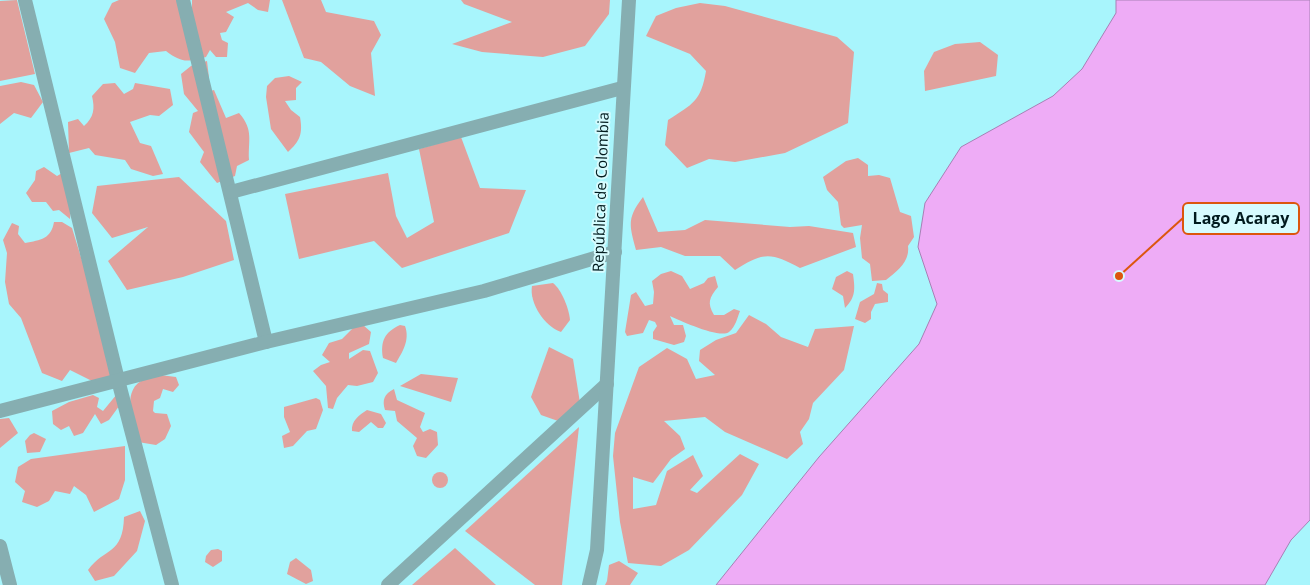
<svg xmlns="http://www.w3.org/2000/svg" width="1310" height="585" font-family="'Open Sans',sans-serif">
<style>
.green{fill:#e1a19d}
.water{fill:#eeacf6;stroke:#a780b5}
.lines{fill:none;stroke-linecap:round;stroke-linejoin:round}
.minor{stroke:#86aeb1;stroke-width:14}
.labels{text-anchor:middle;stroke-width:4;stroke-linejoin:round;paint-order:stroke}
.street-label{font-size:15px;fill:#001a1d;stroke:#d6fbfe}
.leader{fill:none;stroke:#dc560d;stroke-width:2}
.callout-dot{fill:#dc560d;stroke:#d6fbfe;stroke-width:2}
.callout{fill:#d6fbfe;stroke:#dc560d;stroke-width:2}
.callout-label{font-size:16px;text-anchor:middle;font-weight:bold;fill:#001a1d}
</style>
<rect width="100%" height="100%" fill="#a8f5fc"/>
<!-- green -->
<g class="green">
<polygon points="17,0 35,74 0,81 0,1"/>
<path d="M119 0H181L192 8V0H270L268 12 258 10 248 3 226 12 234 17 226 32 220 33 222 40 228 43 227 57H216L210 50 206 57C187 62 182 63 166 51L149 53 135 73 120 68 115 42 104 19 112 3Z"/>
<polygon points="282,0 321,0 326,12 374,21 381,35 371,53 375,96 350,86 321,62 304,58"/>
<polygon points="461,0 610,0 609,14 585,46 543,57 482,52 452,44 512,22 464,4"/>
<path d="M700 3 725 6 837 37 854 52 848 123 785 153 735 162 709 159 687 168 665 145 668 120C693 104 701 101 706 71L690 54 646 36 656 16 676 8Z"/>
<polygon points="980,42 998,55 996,76 925,91 924,71 934,52 955,44"/>
<path d="M207 61 209 78 200 94 214 90 226 118 239 113C254 130 248 140 249 160L237 166 235 176 217 183 200 162 204 152 189 132 193 113 198 111 184 94 181 74 191 66Z"/>
<path d="M289 76 302 82 296 88V100L285 101 291 110 300 117C303 134 300 141 288 152L271 129 266 97 267 86 275 78Z"/>
<polygon points="21,82 34,85 43,102 31,118 14,113 0,124 0,86"/>
<path d="M115 83 124 94 133 89 135 83 170 89 173 105 159 116 150 115 130 122 140 143 151 146 163 174 153 176 131 169 125 160 95 155 89 148 69 153 68 122 78 119 84 126C94 117 95 109 92 96L103 84Z"/>
<polygon points="461,137 480,188 526,190 509,233 402,268 374,241 299,259 285,194 388,173 396,216 407,238 434,222 419,149"/>
<path d="M858 158 868 165V176L879 175 890 178 900 212 911 216 914 237 908 246C910 262 897 271 886 280L872 281 870 264 862 258 860 238 862 225 844 228 841 225 838 202 827 190 823 177 846 161Z"/>
<polygon points="44,167 57,176 64,172 71,208 70,219 59,210 53,211 46,202 32,202 26,193 35,180 36,171"/>
<polygon points="179,177 226,221 234,260 183,277 127,290 108,261 148,227 112,238 92,213 97,186"/>
<path d="M643 197 658 232 685 230 705 220 790 227 809 226 853 233 856 247 800 268C771 252 763 252 735 270L720 256H685L661 247 636 250C629 225 627 218 643 197Z"/>
<path d="M54 222H62L72 228 96 306 113 377 94 382 70 370 62 381 42 373 21 318 9 304 5 282 7 253 3 240 12 223 19 226 18 234 25 243C41 240 51 239 54 222Z"/>
<path d="M671 271 682 276 690 289 704 283 708 278 715 276 718 287C709 298 707 303 714 315H724L734 309 740 311C737 318 736 326 729 332 720 339 681 321 670 316L674 325H683L686 336 684 342 674 345 653 339V332L657 326 655 322 649 320 643 333 627 336 625 332 631 295 636 292 645 306 653 304 654 292 652 281 661 274Z"/>
<path d="M847 271 853 274C855 289 856 297 845 308L843 296 832 289 836 277Z"/>
<path d="M553 283C562 290 569 309 570 320L561 332C545 327 529 303 532 286Z"/>
<polygon points="877,283 882,284 883,290 888,294 888,302 875,304 871,312 871,319 865,323 855,319 860,302 874,294"/>
<polygon points="749,315 766,324 781,337 808,347 815,329 854,326 844,370 813,403 809,419 800,432 803,444 787,459 725,432 705,417 664,421 680,436 685,449 671,459 653,483 633,477 633,509 656,505 667,471 693,455 703,476 690,490 697,493 740,454 759,464 742,495 689,550 661,566 628,563 620,522 613,456 615,433 639,367 667,348 687,359 696,379 715,375 699,361 700,350 716,340 736,333"/>
<polygon points="356,325 363,325 371,332 369,344 349,353 349,359 363,350 370,351 378,373 373,382 357,386 348,385 337,398 333,409 328,408 326,386 313,371 321,365 330,362 322,355 329,343 342,339"/>
<path d="M400 325 405 326C410 340 403 351 396 363L383 358C380 341 385 332 400 325Z"/>
<polygon points="549,347 573,359 580,403 558,421 541,415 531,397"/>
<polygon points="421,374 458,378 451,402 400,386"/>
<path d="M160 375 176 377 179 385 173 392 163 389 160 398 154 401 153 411 155 413 167 414 171 426 165 439 156 445 138 442C134 425 121 393 141 381 146 378 154 377 160 375Z"/>
<path d="M394 389 397 400 425 413 420 427 423 432 430 429 437 432 438 445 426 458 417 456 413 446 417 438 397 421 395 411 385 410C382 400 384 394 394 389Z"/>
<polygon points="117,394 122,402 109,420 101,424 95,414 83,433 74,436 69,426 61,430 53,424 52,411 69,402 93,395 99,398 97,407 103,411"/>
<polygon points="316,398 320,400 323,410 316,429 307,431 293,446 284,448 282,436 290,432 284,417 284,407"/>
<path d="M367 410 381 414 386 423 383 428H378L371 422 359 432 352 431C351 421 359 415 367 410Z"/>
<polygon points="9,418 18,433 0,448 0,419"/>
<polygon points="579,427 562,585 535,585 465,531"/>
<polygon points="34,433 46,439 40,452 27,453 25,441 30,435"/>
<polygon points="125,446 125,480 119,499 94,512 86,495 74,486 70,494 55,491 49,501 37,507 22,502 25,491 15,482 18,467 31,459"/>
<circle cx="440" cy="480" r="8"/>
<path d="M140 511 145 521 137 551 114 576 95 581 88 570C105 547 123 555 124 517Z"/>
<polygon points="455,548 496,585 412,585"/>
<polygon points="218,549 222,551 222,561 213,567 205,562 206,556 211,550"/>
<polygon points="296,558 311,570 313,581 306,584 287,574 290,562"/>
<polygon points="619,561 638,573 630,585 605,585 607,581 609,565"/>
</g>
<!-- water -->
<polygon class="water" points="1116,0 1310,0 1310,520 1291,540 1265,585 716,585 819,457 919,344 937,304 918,247 925,203 961,147 1053,96 1082,69 1116,13"/>
<g class="lines">
<!-- minor -->
<g class="minor">
<polyline points="25,0 118,380 172,585"/>
<polyline points="183,0 266,342"/>
<polyline points="231,192 622,88"/>
<polyline points="0,411 266,342 484,291 615,252"/>
<polyline points="0,546 10,585"/>
<polyline points="388,585 607,384"/>
<polyline points="589,585 597,550 629,0"/>
</g>
</g>
<g class="labels">
<!-- street labels -->
<g class="street-label">
<text transform="translate(601 192) rotate(-88)" y="5">República de Colombia</text>
</g>
</g>
<!-- callouts -->
<path class="leader" d="M1119 276L1183 218"/>
<circle class="callout-dot" cx="1119" cy="276" r="5"/>
<rect class="callout" x="1183" y="203" width="116" height="31" rx="5"/>
<g class="callout-label">
<text x="1241" y="224">Lago Acaray</text>
</g>
</svg>
